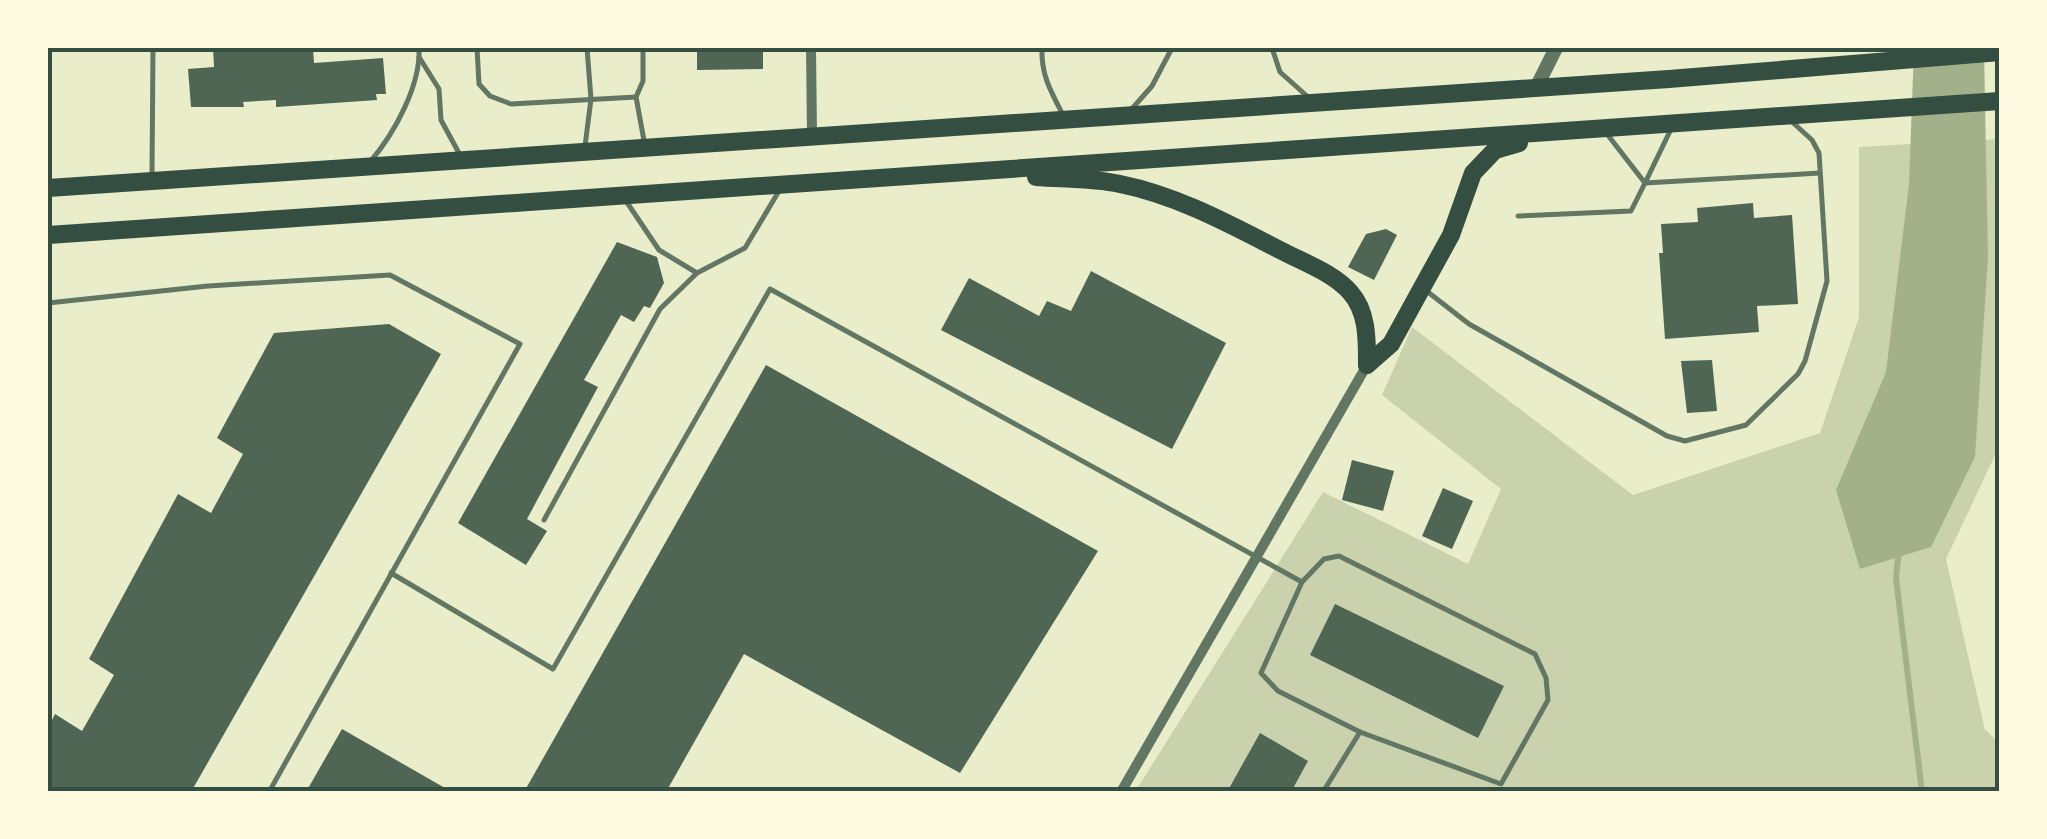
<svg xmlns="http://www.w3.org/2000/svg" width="2047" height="839" font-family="'Work Sans',sans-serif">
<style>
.green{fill:#cad2ad}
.water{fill:#a3b18a}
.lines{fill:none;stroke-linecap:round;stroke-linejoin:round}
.stream{stroke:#a3b18a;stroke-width:6}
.building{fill:#4f6655}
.service{stroke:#617663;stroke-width:5}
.minor{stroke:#617663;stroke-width:10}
.tertiary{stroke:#617663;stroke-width:14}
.trunk{stroke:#344e41;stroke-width:18}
.neatline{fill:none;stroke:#344e41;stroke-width:4}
</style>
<rect width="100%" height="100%" fill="#e9edc9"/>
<!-- green -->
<polygon class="green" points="1999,139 1998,449 1946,559 1985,730 1999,742 1999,791 1135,792 1323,492 1468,564 1501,489 1382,395 1412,327 1633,495 1820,433 1859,317 1859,147"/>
<!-- water -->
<polygon class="water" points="1914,48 1984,48 1988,257 1975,457 1931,547 1860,569 1836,490 1886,372 1909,184"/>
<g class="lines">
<!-- stream -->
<polyline class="stream" points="1899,550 1896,578 1922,792"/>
</g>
<!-- building -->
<g class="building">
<polygon points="213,48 313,48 314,63 383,58 386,94 376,94 377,100 276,107 276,100 243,102 244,107 191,107 188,69 214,67"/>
<polygon points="697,48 763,48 763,69 697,70"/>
<polygon points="1753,203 1754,218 1792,215 1798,304 1757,306 1759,332 1665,339 1659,253 1663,253 1661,224 1698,222 1697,208"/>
<polygon points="1386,229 1397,235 1374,280 1348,267 1366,234"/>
<polygon points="617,242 657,257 664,283 650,308 644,306 634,322 621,315 584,380 598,387 527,519 547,531 526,565 458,523"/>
<polygon points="1091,271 1226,343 1172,449 941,330 969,278 1039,316 1047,301 1071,311"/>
<polygon points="389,324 441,354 191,792 48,792 48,728 55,714 82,731 114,675 89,659 178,494 211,513 243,454 217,438 274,333"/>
<polygon points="1712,360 1717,411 1687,413 1681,361"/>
<polygon points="766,365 1098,551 960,773 744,654 666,792 524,792"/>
<polygon points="1352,460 1394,471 1383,511 1342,500"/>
<polygon points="1443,488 1473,501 1452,549 1422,536"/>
<polygon points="1335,604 1504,686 1478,738 1310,655"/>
<polygon points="342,729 452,792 306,792"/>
<polygon points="1260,733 1308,761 1291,792 1227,792"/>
</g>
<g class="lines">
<!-- service -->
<g class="service">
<polyline points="477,48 479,84 490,96 511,104 636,97"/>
<polyline points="643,48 643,81 636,97 645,146"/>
<path d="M1042 48C1041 74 1050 90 1062 113"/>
<polyline points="1272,48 1280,72 1308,97"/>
<polyline points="419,57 439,89 441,120 460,155"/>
<polyline points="1130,111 1152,86 1172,48"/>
<polyline points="1607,134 1645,183 1672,127"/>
<polyline points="585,146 591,99 587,48"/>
<path d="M370 162C394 134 421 85 419 48"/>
<polyline points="152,174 153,48"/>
<polyline points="626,201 659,250 697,273 745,248 779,191"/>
<polyline points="1518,216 1631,211 1645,183 1820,173"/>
<polyline points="1424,289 1469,324 1667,436 1685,441 1746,425 1798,374 1805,361 1827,281 1819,153 1812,140 1790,120"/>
<polyline points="48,303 208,286 390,275 520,344 269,792"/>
<polyline points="544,520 660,309 697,273"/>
<polyline points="391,573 553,669 770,289 1302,582 1324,559 1339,556 1535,654 1546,678 1548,700 1501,784 1360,732 1323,792"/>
<polyline points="1302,582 1261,673 1278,691 1360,732"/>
</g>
<!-- minor -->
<g class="minor">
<polyline points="811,48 812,136"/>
<polyline points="1121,792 1367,365"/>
</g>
<!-- tertiary -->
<polyline class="tertiary" points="1536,88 1556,48"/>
<!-- trunk -->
<g class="trunk">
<path d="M1036 177C1063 179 1093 178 1120 184 1179 196 1231 225 1284 252 1305 263 1333 273 1350 292 1368 312 1367 340 1367 365"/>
<polyline points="48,188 1669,79 2000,52"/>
<polyline points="48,235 2000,101"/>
<polyline points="1367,365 1391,344 1451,235 1473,173 1495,150 1519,143"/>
</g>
</g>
<!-- border -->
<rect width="2047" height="839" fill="none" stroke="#fefae0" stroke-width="100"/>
<rect x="50" y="50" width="1947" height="739" class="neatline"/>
</svg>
